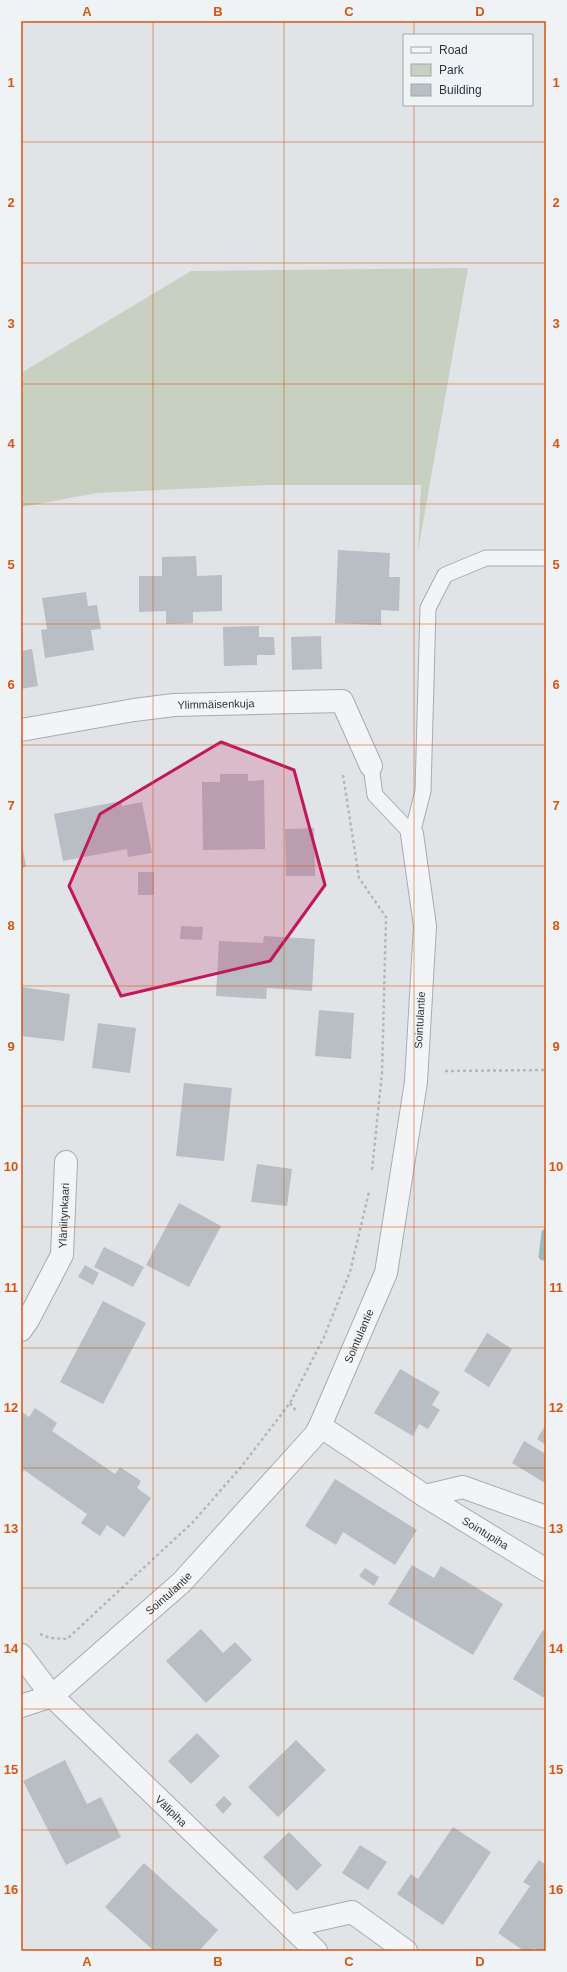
<svg xmlns="http://www.w3.org/2000/svg" width="567" height="1972" font-family="Arial,sans-serif">
<style>
.green{fill:#c8d0c2}
.lines{fill:none;stroke-linecap:round;stroke-linejoin:round}
.stream{stroke:#9fb8c3;stroke-width:9}
.building{fill:#b8bec3}
.lane-casing{stroke:#a6acb1;stroke-width:17}
.street-casing{stroke:#a6acb1;stroke-width:24}
.path{stroke:#b2b7bb;stroke-width:2.5;stroke-dasharray:3 3;stroke-linecap:butt}
.lane{stroke:#f2f4f6;stroke-width:15}
.street{stroke:#f2f4f6;stroke-width:22}
.marked{fill:#c2185b;fill-opacity:0.2;stroke:#c2185b;stroke-width:3;stroke-linejoin:round}
.grid{fill:none;stroke:#d55511;stroke-width:1;stroke-opacity:0.55}
.labels{text-anchor:middle;stroke-width:3;stroke-linejoin:round;paint-order:stroke}
.street-label{font-size:11px;fill:#2b353d;stroke:#eff3f5}
.neatline{fill:none;stroke:#d55511;stroke-width:1.5}
.grid-label{font-size:13px;text-anchor:middle;font-weight:bold;fill:#d55511}
</style>
<rect width="100%" height="100%" fill="#e0e4e7"/>
<!-- green -->
<polygon class="green" points="468,268 418,551 421,485 268,485 97,493 21,507 21,373 191,271"/>
<g class="lines">
<!-- stream -->
<polyline class="stream" points="543,1256 546,1233"/>
</g>
<!-- building -->
<g class="building">
<polygon points="338,550 390,553 389,577 400,577 399,611 381,610 381,625 335,623"/>
<polygon points="196,556 197,576 222,575 222,611 193,612 193,623 166,624 166,611 139,612 139,576 162,576 162,557"/>
<polygon points="86,592 88,606 97,605 101,629 91,630 94,650 45,658 41,630 47,629 42,598"/>
<polygon points="259,626 259,637 274,637 275,655 257,655 257,665 224,666 223,627"/>
<polygon points="321,636 322,669 292,670 291,637"/>
<polygon points="32,649 38,686 21,689 21,651"/>
<polygon points="220,774 248,774 248,781 264,780 265,849 203,850 202,782 220,782"/>
<polygon points="121,801 122,806 142,802 152,853 128,857 127,849 63,861 54,814"/>
<polygon points="314,828 315,876 286,876 285,829"/>
<polygon points="21,838 26,867 21,868"/>
<rect x="138" y="872" width="16" height="23"/>
<polygon points="181,926 203,927 202,940 180,939"/>
<polygon points="264,936 315,939 312,991 267,988 266,999 216,996 219,941 263,943"/>
<polygon points="21,987 70,994 64,1041 21,1036"/>
<polygon points="319,1010 354,1013 351,1059 315,1056"/>
<polygon points="98,1023 136,1028 130,1073 92,1068"/>
<polygon points="184,1083 232,1088 224,1161 176,1156"/>
<polygon points="257,1164 292,1169 287,1206 251,1202"/>
<polygon points="179,1203 221,1226 189,1287 146,1265"/>
<polygon points="104,1247 144,1267 133,1287 94,1267"/>
<polygon points="85,1265 99,1273 93,1285 78,1277"/>
<polygon points="103,1301 146,1323 103,1404 60,1382"/>
<polygon points="487,1333 512,1349 489,1387 464,1371"/>
<polygon points="400,1369 440,1392 432,1405 440,1410 428,1429 419,1424 413,1436 374,1413"/>
<polygon points="35,1408 57,1423 52,1431 115,1474 120,1467 141,1481 137,1488 151,1498 124,1537 107,1525 100,1536 81,1523 87,1514 24,1470 21,1474 21,1411 29,1417"/>
<polygon points="546,1424 546,1445 537,1439"/>
<polygon points="524,1441 546,1454 545,1483 512,1463"/>
<polygon points="335,1479 417,1530 395,1565 343,1532 336,1545 305,1526"/>
<polygon points="412,1565 434,1578 441,1566 503,1604 473,1655 388,1604"/>
<polygon points="365,1568 379,1577 374,1586 359,1576"/>
<polygon points="201,1629 223,1653 235,1642 252,1660 206,1703 166,1661"/>
<polygon points="543,1630 546,1632 546,1699 513,1679"/>
<polygon points="197,1733 220,1756 191,1784 168,1761"/>
<polygon points="296,1740 326,1770 278,1817 248,1787"/>
<polygon points="65,1760 87,1804 101,1797 121,1837 66,1865 23,1781"/>
<polygon points="224,1796 232,1804 223,1814 215,1805"/>
<polygon points="453,1827 491,1852 443,1925 397,1894 411,1874 418,1879"/>
<polygon points="289,1832 322,1865 297,1891 263,1857"/>
<polygon points="360,1845 387,1862 368,1890 342,1873"/>
<polygon points="539,1860 546,1865 546,1951 539,1951 534,1948 532,1951 524,1951 498,1933 530,1886 523,1882"/>
<polygon points="144,1863 218,1930 199,1951 154,1951 105,1907"/>
</g>
<g class="lines">
<!-- lane casing -->
<g class="lane-casing">
<g id="lane">
<polyline points="371,766 375,795 412,834"/>
<polyline points="412,834 423,791 428,608 445,575 486,558 546,558"/>
</g>
</g>
<!-- street casing -->
<g class="street-casing">
<g id="street">
<path id="s1" d="M21 730 134 710 174 705 342 701 371 766"/>
<path id="s2" d="M21 1330 28 1320 62 1255 66 1162"/>
<path id="s3" d="M320 1426 425 1496 546 1570"/>
<polyline points="425,1496 463,1487 546,1517"/>
<path id="s4" d="M21 1655 52 1696 316 1951"/>
<path id="s5" d="M21 1706 52 1696 182 1582 315 1435 320 1426 386 1273 416 1082 425 926 412 834"/>
<polyline points="290,1926 352,1912 406,1951"/>
</g>
</g>
<!-- path -->
<g class="path">
<polyline points="343,775 359,878 386,917 382,1073 372,1170"/>
<polyline points="445,1071 546,1070"/>
<polyline points="290,1403 296,1411"/>
<polyline points="40,1634 50,1638 67,1639 193,1522 241,1467 290,1403 324,1337 350,1272 369,1192"/>
</g>
<!-- lane -->
<use href="#lane" class="lane"/>
<!-- street -->
<use href="#street" class="street"/>
</g>
<!-- marked area -->
<path class="marked" d="M221 742 294 770 325 885 270 961 121 996 69 886 100 814Z"/>
<!-- grid -->
<path class="grid" d="M153 21V1951M284 21V1951M414 21V35M414 105V1951M21 142H546M21 263H546M21 384H546M21 504H546M21 624H546M21 745H546M21 866H546M21 986H546M21 1106H546M21 1227H546M21 1348H546M21 1468H546M21 1588H546M21 1709H546M21 1830H546"/>
<g class="labels">
<!-- street labels -->
<g class="street-label">
<text dy="4" stroke="none"><textPath href="#s1" startOffset="197">Ylimmäisenkuja</textPath></text>
<text dy="4" stroke="none"><textPath href="#s5" startOffset="836">Sointulantie</textPath></text>
<text dy="4" stroke="none"><textPath href="#s2" startOffset="125">Yläniitynkaari</textPath></text>
<text dy="4" stroke="none"><textPath href="#s5" startOffset="512">Sointulantie</textPath></text>
<text dy="4" stroke="none"><textPath href="#s3" startOffset="197">Sointupiha</textPath></text>
<text dy="4" stroke="none"><textPath href="#s5" startOffset="188">Sointulantie</textPath></text>
<text dy="4" stroke="none"><textPath href="#s4" startOffset="217">Välipiha</textPath></text>
</g>
</g>
<!-- border -->
<rect width="567" height="1972" fill="none" stroke="#eff3f5" stroke-width="44"/>
<!-- legend -->
<rect x="403" y="34" width="130" height="72" fill="#eff3f5" stroke="#a1a7ab"/>
<rect x="411" y="47" width="20" height="6" fill="#f2f4f6" stroke="#a1a7ab"/>
<text x="439" y="54" font-size="12" fill="#2b353d">Road</text>
<rect x="411" y="64" width="20" height="12" fill="#c8d0c2" stroke="#a1a7ab"/>
<text x="439" y="74" font-size="12" fill="#2b353d">Park</text>
<rect x="411" y="84" width="20" height="12" fill="#b8bec3" stroke="#a1a7ab"/>
<text x="439" y="94" font-size="12" fill="#2b353d">Building</text>
<rect x="22" y="22" width="523" height="1928" class="neatline"/>
<g class="grid-label">
<text x="87" y="16">A</text>
<text x="218" y="16">B</text>
<text x="349" y="16">C</text>
<text x="480" y="16">D</text>
<text x="11" y="87">1</text>
<text x="556" y="87">1</text>
<text x="11" y="207">2</text>
<text x="556" y="207">2</text>
<text x="11" y="328">3</text>
<text x="556" y="328">3</text>
<text x="11" y="448">4</text>
<text x="556" y="448">4</text>
<text x="11" y="569">5</text>
<text x="556" y="569">5</text>
<text x="11" y="689">6</text>
<text x="556" y="689">6</text>
<text x="11" y="810">7</text>
<text x="556" y="810">7</text>
<text x="11" y="930">8</text>
<text x="556" y="930">8</text>
<text x="11" y="1051">9</text>
<text x="556" y="1051">9</text>
<text x="11" y="1171">10</text>
<text x="556" y="1171">10</text>
<text x="11" y="1292">11</text>
<text x="556" y="1292">11</text>
<text x="11" y="1412">12</text>
<text x="556" y="1412">12</text>
<text x="11" y="1533">13</text>
<text x="556" y="1533">13</text>
<text x="11" y="1653">14</text>
<text x="556" y="1653">14</text>
<text x="11" y="1774">15</text>
<text x="556" y="1774">15</text>
<text x="11" y="1894">16</text>
<text x="556" y="1894">16</text>
<text x="87" y="1966">A</text>
<text x="218" y="1966">B</text>
<text x="349" y="1966">C</text>
<text x="480" y="1966">D</text>
</g>
</svg>
